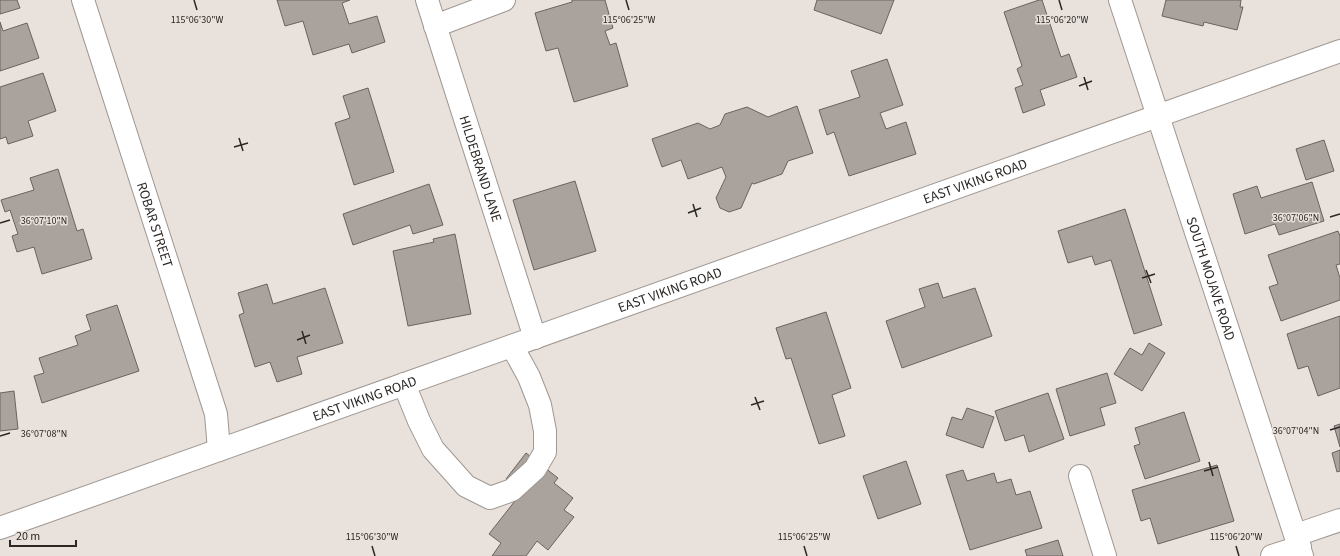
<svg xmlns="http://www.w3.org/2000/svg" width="1340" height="556" font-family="'Source Sans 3',sans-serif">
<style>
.building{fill:#aaa29d;stroke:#6a635e}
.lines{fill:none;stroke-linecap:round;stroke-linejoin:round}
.minor-casing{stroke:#9f9792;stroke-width:24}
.minor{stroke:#fff;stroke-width:22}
.ticks{fill:none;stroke:#2a2725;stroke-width:1.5}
.labels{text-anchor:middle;stroke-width:3;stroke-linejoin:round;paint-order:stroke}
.street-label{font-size:14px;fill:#2a2725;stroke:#e9e1db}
.ticks-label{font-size:10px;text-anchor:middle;fill:#2a2725;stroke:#e9e1db;stroke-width:3;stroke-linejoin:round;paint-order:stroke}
</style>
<rect width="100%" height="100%" fill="#e9e1db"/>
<!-- building -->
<g class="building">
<polygon points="0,0 17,0 20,8 0,14"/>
<polygon points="277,0 350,0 342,3 349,24 377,16 385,42 352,53 349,44 313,55 303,21 285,26"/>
<polygon points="572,0 605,0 613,28 605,31 610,45 616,43 628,86 574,102 558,48 546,51 535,13 572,2"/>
<polygon points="817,0 894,0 881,34 814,10"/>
<polygon points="1039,0 1042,0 1061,57 1069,54 1077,77 1040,90 1045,105 1023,113 1015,88 1023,85 1017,69 1022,66 1004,12"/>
<polygon points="1166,0 1241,0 1240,7 1243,7 1237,30 1204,22 1203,26 1162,16"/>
<polygon points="0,22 3,31 27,23 39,58 0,71"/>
<polygon points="887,59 903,105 880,113 886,129 906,122 916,154 849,176 834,132 827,135 819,110 860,97 851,71"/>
<polygon points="43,73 56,111 28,121 33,136 8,144 6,137 0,139 0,87"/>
<polygon points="368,88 394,172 354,185 335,123 350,118 343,96"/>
<polygon points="797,106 813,153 788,161 782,174 754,184 752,183 741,208 729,212 720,208 716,198 726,177 722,167 688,179 681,160 662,167 652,139 698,123 710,129 720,125 725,114 747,107 768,117"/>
<polygon points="1324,140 1334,171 1306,180 1296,149"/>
<polygon points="58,169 77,231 83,229 92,259 42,274 34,247 17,252 12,236 18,234 10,210 5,212 1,200 34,190 30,178"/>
<polygon points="575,181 596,251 534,270 513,200"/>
<polygon points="1312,182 1324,221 1279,235 1275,224 1245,234 1233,194 1257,186 1261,198"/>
<polygon points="429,184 443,225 413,234 410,225 353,245 343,214"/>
<polygon points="1125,209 1162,325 1134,334 1111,260 1095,265 1092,256 1068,263 1058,231"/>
<polygon points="1338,231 1340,236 1340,264 1336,265 1340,278 1340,300 1281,321 1269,287 1278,284 1268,255"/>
<polygon points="455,234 471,314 408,326 393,251 434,242 433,239"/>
<polygon points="938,283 943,298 975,288 992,336 902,368 886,321 925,307 919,289"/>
<polygon points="267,284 273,304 325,288 343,343 297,357 302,374 277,382 270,362 255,367 239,315 244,313 238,293"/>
<polygon points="117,305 139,371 42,403 34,376 44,373 39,358 78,345 75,336 91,330 86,315"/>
<polygon points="826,312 851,388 832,395 845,436 819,444 791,358 786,359 776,328"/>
<polygon points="1340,316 1340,388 1318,396 1308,366 1298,369 1287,334"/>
<polygon points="1149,343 1165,353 1142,391 1114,374 1130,348 1142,355"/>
<polygon points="1107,373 1116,403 1100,408 1105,425 1070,436 1056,389"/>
<polygon points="14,391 18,429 0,431 0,393"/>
<polygon points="1048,393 1064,439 1029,452 1024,435 1005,441 995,411"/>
<polygon points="967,408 994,417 983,448 946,435 952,417 962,420"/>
<polygon points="1184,412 1200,461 1145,479 1134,446 1140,444 1135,428"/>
<polygon points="1340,424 1340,447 1334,426"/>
<polygon points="1340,450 1340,471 1337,472 1332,453"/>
<polygon points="526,453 558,478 554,483 573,498 564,510 574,517 548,550 537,541 526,556 492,556 501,543 489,534 522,492 506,479"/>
<polygon points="906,461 921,504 878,519 863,476"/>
<polygon points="1217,465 1234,521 1158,544 1150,518 1141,521 1132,490"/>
<polygon points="963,470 967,481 994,473 997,483 1011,479 1016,495 1030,491 1042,528 970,550 946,475"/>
<polygon points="1058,540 1063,556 1027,556 1025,550"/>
</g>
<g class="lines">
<!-- minor casing -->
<g class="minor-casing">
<g id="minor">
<path id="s1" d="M83 0 216 414 219 450"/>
<path id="s2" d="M427 0 535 338"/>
<path id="s3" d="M1120 0 1302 556"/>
<polyline points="435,26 504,0"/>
<polyline points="404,384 419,421 433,449 466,486 490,498 512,490 535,469 545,452 545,431 540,405 529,377 512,346"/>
<polyline points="1080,476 1105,556"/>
<path id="s4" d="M0 528 1340 51"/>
<polyline points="1296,535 1340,520"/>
<polyline points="1272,556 1300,547"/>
</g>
</g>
<!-- minor -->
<use href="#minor" class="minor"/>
</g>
<!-- ticks -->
<path class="ticks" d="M194 0 197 10M626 0 629 10M1059 0 1062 10M1084 77 1088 90M1079 86 1092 81M239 138 243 151M234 147 248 143M693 204 697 217M688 213 701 208M1330 217 1340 214M0 223 10 220M1146 270 1151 283M1142 278 1155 274M302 331 306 344M297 340 310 335M755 397 760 410M751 405 764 401M1330 430 1340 427M0 436 10 433M1209 462 1213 476M1204 471 1218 467M372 546 375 556M804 546 807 556M1236 546 1239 556"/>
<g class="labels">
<!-- street labels -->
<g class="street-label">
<text dy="5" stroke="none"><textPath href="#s2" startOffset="177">HILDEBRAND LANE</textPath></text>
<text dy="5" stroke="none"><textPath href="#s4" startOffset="1035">EAST VIKING ROAD</textPath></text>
<text dy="5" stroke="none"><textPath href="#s1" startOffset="236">ROBAR STREET</textPath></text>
<text dy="5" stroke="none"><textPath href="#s3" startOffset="293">SOUTH MOJAVE ROAD</textPath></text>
<text dy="5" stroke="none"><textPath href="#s4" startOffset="711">EAST VIKING ROAD</textPath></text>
<text dy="5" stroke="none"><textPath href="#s4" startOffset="387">EAST VIKING ROAD</textPath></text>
</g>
</g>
<g class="ticks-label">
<text x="197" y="23">115°06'30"W</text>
<text x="629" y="23">115°06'25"W</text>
<text x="1062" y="23">115°06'20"W</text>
<text x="1296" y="221">36°07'06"N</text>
<text x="44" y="224">36°07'10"N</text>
<text x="1296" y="434">36°07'04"N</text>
<text x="44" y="437">36°07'08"N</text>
<text x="372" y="540">115°06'30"W</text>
<text x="804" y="540">115°06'25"W</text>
<text x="1236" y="540">115°06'20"W</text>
</g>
<!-- scale -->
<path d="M10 540v6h66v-6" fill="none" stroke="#2a2725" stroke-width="2"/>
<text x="16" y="540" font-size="12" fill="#2a2725" stroke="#e9e1db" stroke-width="3" paint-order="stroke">20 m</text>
</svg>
